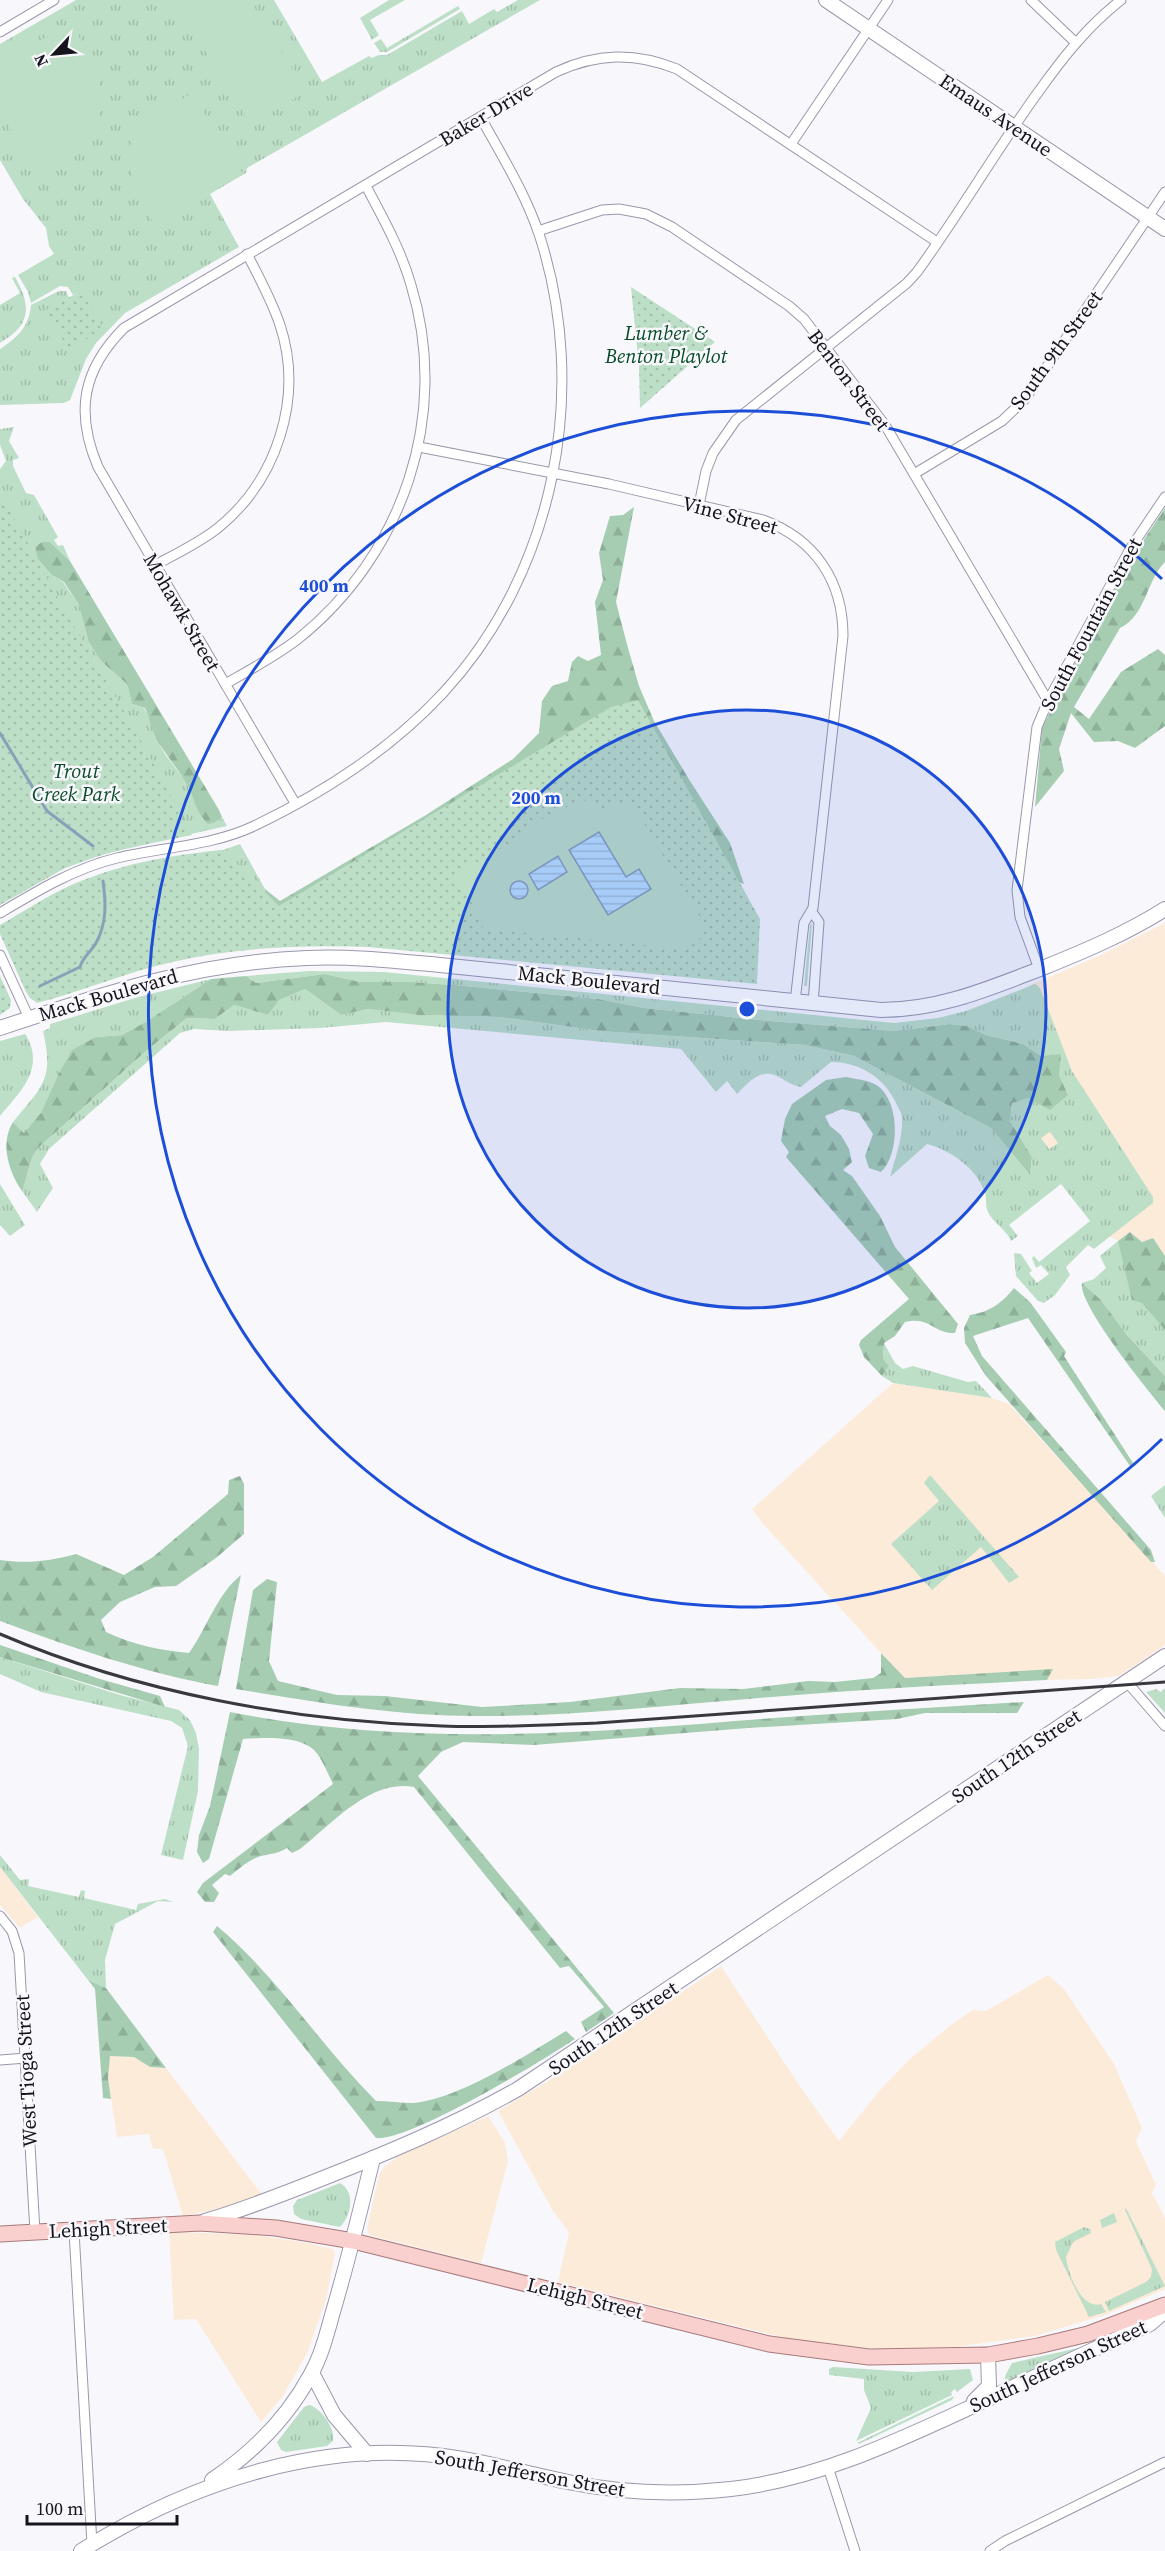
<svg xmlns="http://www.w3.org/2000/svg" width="1165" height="2551" font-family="'Source Serif 4',serif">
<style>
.commercial{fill:#fdebda}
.grass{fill:url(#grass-tufts);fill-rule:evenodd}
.forest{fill:url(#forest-firs)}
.park{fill:url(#park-dots)}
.pitch{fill:#bedfc7}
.water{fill:url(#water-rules);stroke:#88a1b9;stroke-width:1.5}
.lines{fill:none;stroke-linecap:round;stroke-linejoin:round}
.stream{stroke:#88a1b9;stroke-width:3}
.street-casing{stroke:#9b97ac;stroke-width:11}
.secondary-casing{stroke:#9b97ac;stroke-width:16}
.primary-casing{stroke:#a77a7b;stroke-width:17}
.street{stroke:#fff;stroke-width:9}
.secondary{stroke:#fff;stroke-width:14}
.primary{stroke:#f9d0ce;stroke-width:15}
.rail{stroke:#39383f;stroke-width:3}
.ring{fill:none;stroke:#1d4ed8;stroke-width:3}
.labels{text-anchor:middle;stroke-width:5;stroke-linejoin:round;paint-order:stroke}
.street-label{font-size:20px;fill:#15131b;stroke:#f8f8fc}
.park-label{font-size:20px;font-style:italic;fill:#084b28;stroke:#f8f8fc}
.centre{fill:#1d4ed8;stroke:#f8f8fc;stroke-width:3}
.ring-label{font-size:18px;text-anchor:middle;font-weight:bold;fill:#1d4ed8;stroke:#f8f8fc;stroke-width:5;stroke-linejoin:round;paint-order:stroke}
</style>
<defs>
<pattern id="grass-tufts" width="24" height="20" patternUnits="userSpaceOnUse" patternTransform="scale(1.5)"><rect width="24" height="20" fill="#bedfc7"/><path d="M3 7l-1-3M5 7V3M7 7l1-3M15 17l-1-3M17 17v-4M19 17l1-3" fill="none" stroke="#a2beaa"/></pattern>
<pattern id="forest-firs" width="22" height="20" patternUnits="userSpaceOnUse" patternTransform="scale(1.5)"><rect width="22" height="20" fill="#a6cdb1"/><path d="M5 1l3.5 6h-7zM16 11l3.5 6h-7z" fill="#8eaf98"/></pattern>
<pattern id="park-dots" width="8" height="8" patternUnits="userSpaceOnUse" patternTransform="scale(1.5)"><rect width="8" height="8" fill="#bedfc7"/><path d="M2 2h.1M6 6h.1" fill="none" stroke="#a2beaa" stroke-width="1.8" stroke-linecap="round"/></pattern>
<pattern id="water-rules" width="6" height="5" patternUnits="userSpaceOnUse" patternTransform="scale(1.5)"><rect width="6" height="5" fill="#badefd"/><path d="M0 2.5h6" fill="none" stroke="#9fbed8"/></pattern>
</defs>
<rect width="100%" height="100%" fill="#f8f8fc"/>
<!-- commercial -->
<g class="commercial">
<polygon points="1165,923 1165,1256 1153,1239 1142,1242 1130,1232 1118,1241 1109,1236 1012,1102 1030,985 1099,956"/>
<polygon points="893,1383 992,1398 1009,1404 1165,1576 1165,1645 1119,1676 1092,1679 1047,1680 1052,1670 904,1678 763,1524 752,1509"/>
<polygon points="0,1867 38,1917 20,1928 0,1905"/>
<polygon points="721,1966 799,2085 839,2141 880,2090 910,2059 952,2024 973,2010 986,2011 1048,1975 1064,1989 1114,2064 1142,2128 1136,2141 1156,2185 1152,2193 1165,2218 1165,2289 1105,2315 1035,2336 954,2347 881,2349 805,2342 781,2337 558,2282 569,2232 553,2211 498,2111 566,2070"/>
<polygon points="110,2056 134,2057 150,2067 166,2068 263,2196 219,2209 183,2216 163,2149 153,2149 149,2134 117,2137 108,2078"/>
<polygon points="488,2116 505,2143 508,2161 481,2263 369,2235 367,2228 379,2175 384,2167 399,2156"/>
<polygon points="180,2232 256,2235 302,2242 333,2249 335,2252 326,2300 307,2353 283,2396 261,2422 196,2319 174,2320 169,2233"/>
</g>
<!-- grass -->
<g class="grass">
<path d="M76 0H274L322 82 369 56 372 58 379 55H387L462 11 469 24 494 9 497 12 518 0H540L247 168 246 173 210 194 239 247 125 313 96 343 86 359 70 400 64 403 0 405V349C17 338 29 327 31 305L59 291H66L69 298 46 311 81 291 73 295 68 287 60 286 31 303 28 292 18 275 54 254 49 246 46 228 23 199 0 160V44Z"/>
<polygon points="389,0 405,0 370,20 379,35 372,40 360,18"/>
<polygon points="458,6 460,9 387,52 380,52 374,43 381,39 387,48"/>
<path d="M15 277C32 307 31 325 0 343V305L20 293 12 278Z"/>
<polygon points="14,427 9,441 19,458 13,460 13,466 26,493 34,495 58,537 54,540 58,546 63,545 70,561 50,542 42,542 52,575 63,582 79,605 102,662 127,684 132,704 144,708 151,719 153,732 165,754 186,782 203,820 216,822 222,817 227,826 110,852 87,860 65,868 0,905 0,469 6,461 0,445 0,429"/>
<polygon points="240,844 265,889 262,910 202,852 223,850"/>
<polygon points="812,924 807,986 804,986 810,925"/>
<path d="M309 971 384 972 894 1023 938 1018 966 1011 1035 984 1040 988 1072 1071 1153 1197V1203L1094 1249 1088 1245 1066 1267 1070 1275 1055 1295 1044 1303 1038 1301 1016 1276 1014 1253 1021 1254 1032 1271 1029 1273 1037 1283 1049 1274 1041 1265 1036 1268 1032 1258 1034 1256 1039 1262 1090 1221 1061 1184 1009 1225 1018 1236 1011 1241C1006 1229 993 1223 988 1212 985 1206 987 1199 985 1193 977 1168 950 1150 927 1144L890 1177C895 1159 903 1137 902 1118 902 1114 899 1109 897 1105 885 1078 860 1062 831 1062L801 1087C791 1085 788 1082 779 1077 761 1067 749 1082 737 1094L727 1081 716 1092 681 1049 386 1022 320 1028 229 1031 194 1029 180 1033 49 1149 40 1164 53 1188 37 1212 22 1191C29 1174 27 1165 37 1149L146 1051 187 1018 215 1019 234 1005 268 1015 278 1000 305 989 341 1015 369 1009 420 1015 500 1017 600 1031 805 1045 854 1056 991 1128 1030 1175 1032 1157 1010 1121 1012 1102 1028 1098 1068 1095 1059 1075 1041 1056 1023 1044 986 1035 967 1026 949 1024 895 1031 770 1021 644 1008 598 999 464 986 413 982H360L325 974 256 983 246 976ZM1050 1132 1058 1143 1049 1149 1041 1138Z"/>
<path d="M211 979 147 1021 122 1035 96 1037 57 1077 41 1114 24 1133 13 1122C43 1086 54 1079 43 1031L50 1028V1024L138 997Z"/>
<path d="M25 1034C28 1038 29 1041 31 1046 40 1075 17 1095 0 1116V1041Z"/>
<polygon points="0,1184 25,1225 10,1236 0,1225"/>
<polygon points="1118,1241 1142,1302 1165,1330 1165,1376 1127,1335 1101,1300 1082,1283 1094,1279 1106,1268 1100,1256"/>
<polygon points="884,1343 895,1363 903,1369 913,1366 968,1382 976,1381 992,1398 893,1383 882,1376 889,1366 883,1358"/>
<polygon points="930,1475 1019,1577 1009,1583 981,1547 932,1590 891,1544 939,1501 924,1483"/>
<polygon points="1165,1485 1165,1518 1151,1496"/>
<polygon points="0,1657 120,1695 179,1710 190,1720 196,1733 199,1749 198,1791 183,1860 161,1855 188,1746 182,1728 171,1721 41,1692 0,1674"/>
<polygon points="1165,1688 1165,1713 1146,1692 1156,1689 1161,1692"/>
<polygon points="0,1855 20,1880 29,1879 28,1886 79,1897 81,1890 85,1891 84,1898 136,1910 138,1904 165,1899 173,1902 158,1901 115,1924 105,1960 106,1988 88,1980 0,1867"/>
<path d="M340 2183C356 2192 351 2216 340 2227L301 2219 294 2214 293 2206 297 2200Z"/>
<polygon points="1126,2208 1165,2286 1109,2311 1105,2302 1146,2282 1151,2277 1152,2269 1125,2210"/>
<polygon points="1114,2213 1117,2222 1102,2228 1100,2220"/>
<path d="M1084 2227 1090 2229 1091 2233 1073 2242 1066 2257C1068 2273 1081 2310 1101 2304L1106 2312 1089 2317 1056 2250 1055 2242Z"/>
<polygon points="1078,2348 1077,2350 1008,2382 1005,2381 1005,2376 1012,2363"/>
<polygon points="833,2367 913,2372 970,2369 973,2380 957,2392 955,2389 951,2392 952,2395 856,2441 871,2408 864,2390 864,2379 829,2375 829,2369"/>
<polygon points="954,2396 952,2400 859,2444 857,2443"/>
<path d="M309 2405C320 2407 336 2429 333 2441L327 2446 286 2452 281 2450 277 2442 304 2407Z"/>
</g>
<!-- forest -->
<g class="forest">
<polygon points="634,507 616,602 628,648 639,686 654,721 690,781 730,843 744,884 735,881 262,910 265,889 280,901 426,815 513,759 539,733 542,701 552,686 568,681 572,662 578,656 588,661 601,655 595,602 603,580 599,553 610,516 623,515"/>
<path d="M1165 508V562C1146 581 1146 616 1120 628L1074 707 1089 719 1121 672 1158 649 1165 655V726L1135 748 1118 741 1094 742 1071 713 1059 749 1064 771 1035 807 1042 728 1090 633 1137 550Z"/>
<path d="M42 542H50L70 561 219 810 222 817 216 822 208 824C196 814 194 796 186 783 176 766 163 752 154 734 150 726 150 717 145 708L132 704 127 684 102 662 89 642 79 605 64 582 52 575 38 559 35 547Z"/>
<path d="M325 974 360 982H413L464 986 598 999 644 1008 770 1021 895 1031 949 1024 967 1026 986 1035 1023 1044 1041 1056 1061 1054 1059 1075 1068 1095 1050 1110 1028 1098 1012 1103 1010 1121 1032 1157 1030 1175 991 1128 854 1056 805 1045 600 1031 500 1017 419 1015 369 1009 341 1015 305 989 279 1000 268 1015 234 1005 215 1019 187 1018 146 1051 37 1149C27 1165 29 1174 22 1191 8 1171 0 1143 13 1122L24 1133 41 1113 57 1077 72 1050 96 1037 122 1035 147 1021 211 979 246 976 256 983Z"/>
<path d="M846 1077C856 1079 869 1080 878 1086 900 1102 900 1154 881 1172L869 1168 865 1156 873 1134 859 1113 842 1109 825 1116 830 1126 841 1135 849 1149 852 1162 843 1170 852 1176 880 1216 895 1247 958 1324 955 1333C933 1334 931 1316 905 1322L895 1336 884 1343 883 1358 889 1366 882 1376 864 1357 859 1345 861 1340 909 1299 786 1157 789 1152 781 1141 785 1119 792 1104 826 1080Z"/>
<polygon points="1130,1232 1142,1242 1153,1238 1165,1256 1165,1330 1142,1303 1132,1300 1118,1241"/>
<path d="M1082 1283 1101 1300 1127 1335 1165 1376V1411C1149 1392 1077 1303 1082 1283Z"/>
<path d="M1014 1288 1030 1302 1066 1352 1064 1356 1135 1466H1130L1028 1318 973 1336 982 1356 1151 1550 1155 1562H1151L986 1376 965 1343 964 1328 970 1315C990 1312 1002 1303 1014 1288Z"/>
<path d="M240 1476 244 1484V1534L216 1558 176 1586 155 1587 120 1602 101 1620 106 1632C133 1645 159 1650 189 1653 207 1628 217 1594 241 1575L218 1686C145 1673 70 1647 0 1621V1560C27 1564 51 1561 76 1554L124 1575 153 1557 228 1494 229 1480Z"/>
<path d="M267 1579 277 1582 269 1661 278 1681 337 1695 385 1696 482 1707 570 1702 680 1688 743 1689 808 1681 835 1682 873 1678 881 1673V1653L905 1678 1053 1669 1047 1680C947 1685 847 1690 748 1699 657 1706 566 1717 475 1716 394 1716 315 1702 236 1689L253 1590Z"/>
<polygon points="0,1645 100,1679 160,1696 165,1707 0,1657"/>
<path d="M1024 1702 1017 1713H925L897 1719 748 1728 534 1745 463 1742 441 1752 418 1776 614 2013 586 2032 581 2022 604 2007 569 1966 560 1968 414 1787C370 1779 332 1824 300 1849L292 1853 287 1848C275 1856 262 1853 250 1861 243 1865 236 1871 230 1876L225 1874 212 1885 219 1893 214 1902H205L197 1892 203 1883 333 1784C328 1774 322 1758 314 1750 297 1735 264 1738 243 1739L209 1859 203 1863 197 1852 199 1835 210 1806 230 1712C410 1748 593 1733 774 1718 857 1712 941 1707 1024 1702Z"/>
<path d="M217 1926C278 1977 320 2045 376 2101 388 2101 401 2103 413 2103 457 2100 528 2054 566 2031L575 2039C542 2061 409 2142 376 2138L213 1932Z"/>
<polygon points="88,1980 106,1988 166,2068 150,2067 134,2057 110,2056 108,2078 111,2099 103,2098 95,1989"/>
</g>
<!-- park -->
<g class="park">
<polygon points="631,287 715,342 640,408 639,367"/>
<polygon points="81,291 102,326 93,335 69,350 46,310"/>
<path d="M0 493 60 602 143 744 192 835C149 844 105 851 65 868 42 878 22 892 0 905Z"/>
<path d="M638 700 760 919 757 984 368 947C305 945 239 947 177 961 129 971 84 991 37 1003L30 998 26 992 0 934V925C21 913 42 899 65 888 114 865 169 855 223 850L279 906 611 707Z"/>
<polygon points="0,976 11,1000 10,1008 0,1015"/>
</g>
<!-- pitch -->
<g class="pitch">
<polygon points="174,0 250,0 306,91 251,125"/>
<polygon points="72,23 99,76 99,119 72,155 38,178 0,111 0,63"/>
<polygon points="192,93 243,174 154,224 135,192 128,148 143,124"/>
<path d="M587 799H592L599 811C612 804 624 800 637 812L701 919 704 933C696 945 687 949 672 948L483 928 469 897 455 875 510 843 511 846 522 839 519 835 550 814 552 816 570 805 573 810Z"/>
</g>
<!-- water -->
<g class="water">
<polygon points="599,832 626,877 639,869 651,889 608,915 569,850"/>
<polygon points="558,856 567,872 538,890 529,874"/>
<circle cx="519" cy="890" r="9"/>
</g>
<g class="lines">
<!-- stream -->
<g class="stream">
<polyline points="0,733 47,811 93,846"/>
<path d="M40 986 80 967C83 956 91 952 96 943 107 923 106 903 103 881"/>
</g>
<!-- street casing -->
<g class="street-casing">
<g id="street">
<polyline points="1031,0 1075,42"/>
<polyline points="0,32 54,0"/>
<polyline points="791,144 888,0"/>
<polyline points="538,231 602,210 619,209 646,214 672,227 789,306 804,319 885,425 1048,701"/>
<path d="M419 447 609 484 763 520C815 539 843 581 843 636L813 908 804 923 795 1002"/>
<polyline points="914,474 1002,421 1025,399 1165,192"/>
<path d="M699 505 706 471 713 453 736 420 907 283 917 272C960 213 996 150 1039 91 1064 56 1088 26 1121 0"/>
<path d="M155 565C176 554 199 543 218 528 277 480 304 398 280 325 272 301 259 277 247 254"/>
<path d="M225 684C250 670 276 656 298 639 403 555 451 415 411 285 401 250 383 218 366 186"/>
<path d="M295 803 98 467C75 413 82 370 124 328L556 72C597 53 635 52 677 69L937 242"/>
<polyline points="812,912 819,922 813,1004"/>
<path d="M0 913C37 891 75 868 117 858 162 847 212 846 254 826 323 793 391 749 443 693 555 572 590 390 539 234 525 193 502 156 481 118"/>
<polyline points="0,955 29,1018"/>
<polyline points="1039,969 1020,917 1017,890 1037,727 1048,701 1130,549 1165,497"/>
<polyline points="1126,1681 1165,1726"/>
<polyline points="0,1916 12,1931 19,1953 35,2232"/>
<polyline points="0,2060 26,2058"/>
<polyline points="74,2231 92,2544"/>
<polyline points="828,2467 855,2551"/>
<polyline points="990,2551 1005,2541 1165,2462"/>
</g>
</g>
<!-- secondary casing -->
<g class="secondary-casing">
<g id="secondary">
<polyline points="826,0 1165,229"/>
<path d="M0 1028C102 994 199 962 307 958 351 956 396 961 440 965L881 1010C940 1010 990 988 1045 967 1087 950 1127 933 1165 909"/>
<path d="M205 2221C246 2209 286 2193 326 2177 392 2151 456 2124 518 2089L1165 1656"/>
<polyline points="312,2373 334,2415 367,2454"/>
<polyline points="974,2401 989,2386 988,2355"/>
<path d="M212 2480C252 2453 288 2417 311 2374 323 2353 328 2328 335 2305 349 2256 361 2208 373 2158"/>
<path d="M81 2551C194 2480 329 2436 463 2459 498 2465 533 2475 568 2482 621 2493 677 2495 731 2489 817 2479 893 2443 971 2407 1030 2379 1090 2351 1150 2324L1165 2311"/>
</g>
</g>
<!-- primary casing -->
<g class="primary-casing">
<polyline id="primary" points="0,2234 200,2223 276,2228 353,2241 769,2344 869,2357 988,2355 1038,2346 1088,2334 1165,2305"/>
</g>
<!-- street -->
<use href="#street" class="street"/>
<!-- secondary -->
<use href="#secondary" class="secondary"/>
<!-- primary -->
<use href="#primary" class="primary"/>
<!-- rail -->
<path class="rail" d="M0 1634C138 1693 293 1721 442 1726 494 1728 545 1725 597 1723L1165 1682"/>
</g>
<!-- distance rings -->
<circle cx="747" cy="1009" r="299" fill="#1d4ed8" fill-opacity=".12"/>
<g class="ring">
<circle cx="747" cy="1009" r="299"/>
<path d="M1162 1439A598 598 0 1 1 1162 579"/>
</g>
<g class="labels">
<!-- street labels -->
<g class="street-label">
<text transform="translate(486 114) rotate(-31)" y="7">Baker Drive</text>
<text transform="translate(996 115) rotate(34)" y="7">Emaus Avenue</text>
<text transform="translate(1056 350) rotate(-54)" y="7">South 9th Street</text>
<text transform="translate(849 380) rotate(53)" y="7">Benton Street</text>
<text transform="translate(730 515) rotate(15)" y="7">Vine Street</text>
<text transform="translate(182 612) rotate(60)" y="7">Mohawk Street</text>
<text transform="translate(1091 624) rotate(-62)" y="7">South Fountain Street</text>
<text transform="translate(589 980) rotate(6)" y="7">Mack Boulevard</text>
<text transform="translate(108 995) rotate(-16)" y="7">Mack Boulevard</text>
<text transform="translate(1016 1756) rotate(-34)" y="7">South 12th Street</text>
<text transform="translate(613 2028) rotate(-34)" y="7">South 12th Street</text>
<text transform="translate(26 2071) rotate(-93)" y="7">West Tioga Street</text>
<text transform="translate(108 2228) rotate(-3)" y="7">Lehigh Street</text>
<text transform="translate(585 2298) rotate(14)" y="7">Lehigh Street</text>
<text transform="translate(1058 2366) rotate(-25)" y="7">South Jefferson Street</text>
<text transform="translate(530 2473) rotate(10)" y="7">South Jefferson Street</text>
</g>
<!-- park labels -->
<g class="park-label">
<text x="666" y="340">Lumber &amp;<tspan x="666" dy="23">Benton Playlot</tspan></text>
<text x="76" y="778">Trout<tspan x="76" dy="23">Creek Park</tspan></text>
</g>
</g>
<circle cx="747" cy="1009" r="9" class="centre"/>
<g class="ring-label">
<text x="324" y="592">400 m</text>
<text x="536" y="804">200 m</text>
</g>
<!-- north arrow -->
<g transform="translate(54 54) rotate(244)" stroke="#f8f8fc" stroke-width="4.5" paint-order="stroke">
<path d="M0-4.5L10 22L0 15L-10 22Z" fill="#15131b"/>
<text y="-9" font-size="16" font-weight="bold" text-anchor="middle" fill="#15131b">N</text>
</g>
<!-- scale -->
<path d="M27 2515v9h150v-9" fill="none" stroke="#15131b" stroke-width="3"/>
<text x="36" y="2515" font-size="18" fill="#15131b" stroke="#f8f8fc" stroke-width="4.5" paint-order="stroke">100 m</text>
</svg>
